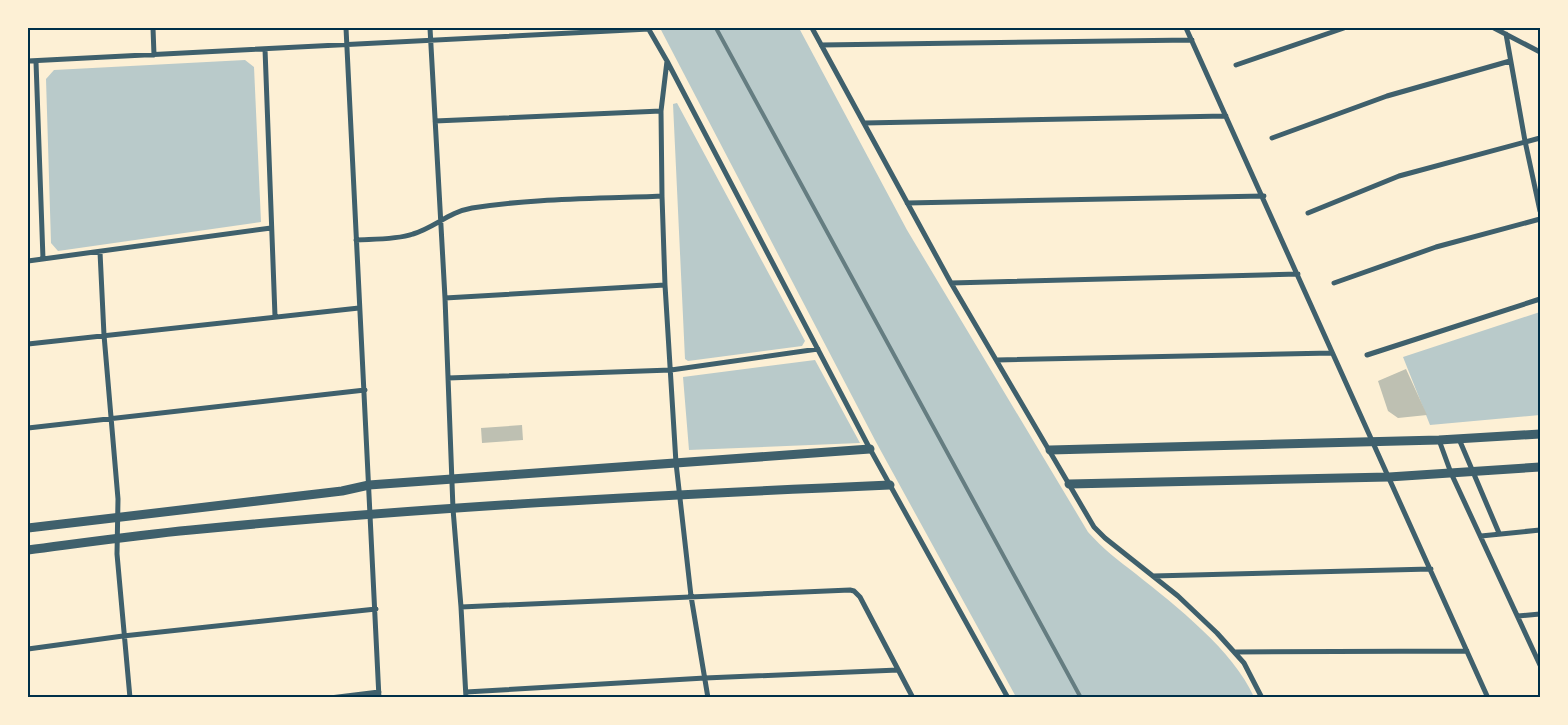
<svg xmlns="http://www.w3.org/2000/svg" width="1568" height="725" viewBox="0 0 1568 725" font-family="'Crimson Pro',serif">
<rect width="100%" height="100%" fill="#fdf0d5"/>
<!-- green -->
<path fill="#b9caca" d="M 660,28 L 799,28 L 907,230 L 1088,532 C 1102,548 1119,561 1136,574 C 1176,606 1233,650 1254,697 L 1016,697 L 876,442 Z
M 245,60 L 254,67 L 261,222 L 58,251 L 51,243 L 46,79 L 54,70 Z
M 677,103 L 805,341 L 802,346 L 688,361 L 685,359 L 673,104 Z
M 1540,312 L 1540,415 L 1430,425 L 1403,357 Z
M 815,360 L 860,443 L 689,450 L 683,377 Z"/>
<!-- building -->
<path fill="#bec0b2" d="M 1406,369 L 1427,415 L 1398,418 L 1388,411 L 1378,381 Z
M 522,425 L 523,440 L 482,443 L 481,428 Z"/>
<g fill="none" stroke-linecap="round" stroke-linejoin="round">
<!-- minor -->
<path stroke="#3f606c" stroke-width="5" d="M 153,28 L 154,55
M 346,28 L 379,698
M 430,28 L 445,298 L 453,509 L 461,607 L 466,698
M 648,28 L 667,61 L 870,449 L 1008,698
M 812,28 L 951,283 L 1094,527 L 1105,538 L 1178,596 L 1217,633 L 1244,663 L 1262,698
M 1186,28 L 1488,698
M 1494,28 L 1540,52
M 1506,34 L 1525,141 L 1540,211
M 821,45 L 1192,40
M 265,49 L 275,316
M 28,61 L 649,29
M 667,61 L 661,111 L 662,196 L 665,285 L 676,463 L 691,596 L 708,698
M 36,62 L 43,259
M 1236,65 L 1344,28
M 435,121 L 661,111
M 864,123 L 1226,116
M 1272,138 L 1387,96 L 1510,61
M 907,203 L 1264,196
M 1308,213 L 1399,176 L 1540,138
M 356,240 C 374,239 395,240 413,234 C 434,228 449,212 472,208 C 534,198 599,199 662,196
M 100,252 L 104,335 L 118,499 L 117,554 L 130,698
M 28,261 L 271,228
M 951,283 L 1298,274
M 1334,283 L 1436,247 L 1540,219
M 445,298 L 665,285
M 28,344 L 359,308
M 1367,355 L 1540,299
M 997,360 L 1332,353
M 448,378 L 671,370 L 818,349
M 28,428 L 365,390
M 1459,439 L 1499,533
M 1439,440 L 1451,473 L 1540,665
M 1481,536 L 1540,530
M 1153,576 L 1431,569
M 461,607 L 850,590 L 854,591 L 860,597 L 913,698
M 1518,616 L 1540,614
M 28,649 L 123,636 L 376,609
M 1235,652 L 1467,651
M 466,692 L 705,678 L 898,670
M 330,698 L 379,692"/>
<!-- tertiary -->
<path stroke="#3f606c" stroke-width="9" d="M 1050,450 L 1439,440 L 1540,434
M 1069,484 L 1389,477 L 1540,467
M 28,528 L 342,491 L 369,485 L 870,449
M 28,550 C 82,543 137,535 191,530 C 424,507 657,495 890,485"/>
<!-- rail -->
<path stroke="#657d81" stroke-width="4" d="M 716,28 L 1081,698"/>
</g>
<!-- border -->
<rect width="1568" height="725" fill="none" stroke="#fdf0d5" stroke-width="58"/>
<rect x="29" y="29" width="1510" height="667" fill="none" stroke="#003049" stroke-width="2"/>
</svg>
